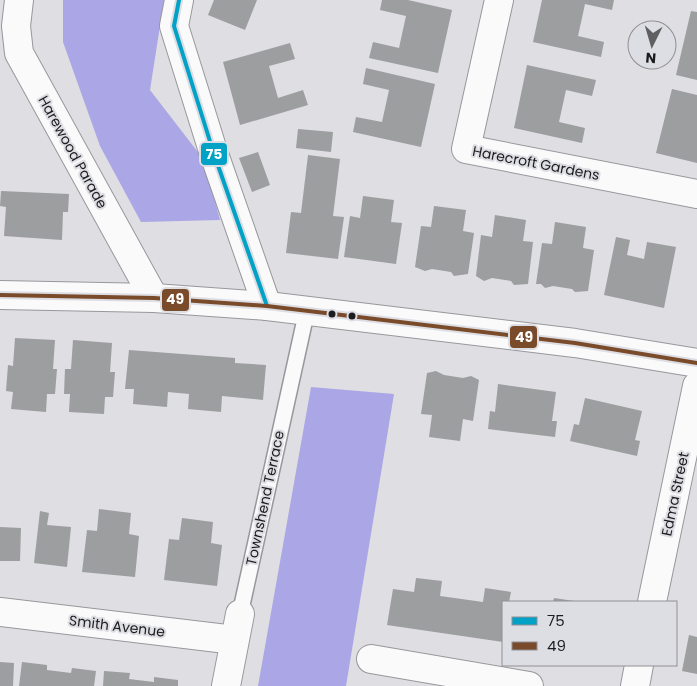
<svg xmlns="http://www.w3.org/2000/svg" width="697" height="686" viewBox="0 0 697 686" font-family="Poppins,sans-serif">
<rect width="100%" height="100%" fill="#dedee3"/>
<!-- water -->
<path fill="#aba6e6" d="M 63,0 L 164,0 L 150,90 L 204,160 L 220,220 L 141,222 L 100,146 L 63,42 Z
M 311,387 L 394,394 L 346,686 L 258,686 Z"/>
<!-- building -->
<path fill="#9d9e9f" d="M 214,0 L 257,0 L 245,30 L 208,15 Z
M 382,0 L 408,0 L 452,10 L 438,73 L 369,58 L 373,42 L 399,48 L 406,16 L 380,10 Z
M 542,0 L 614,0 L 612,10 L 585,4 L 578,36 L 604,42 L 601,57 L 533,42 Z
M 691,11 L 697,12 L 697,80 L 676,75 Z
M 290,43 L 295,59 L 269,66 L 278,98 L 303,90 L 308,105 L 240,125 L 223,62 Z
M 527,65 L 596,80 L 592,96 L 566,90 L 559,122 L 585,128 L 582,143 L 514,128 Z
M 366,68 L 435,84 L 421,147 L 353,132 L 356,117 L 382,122 L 389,90 L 363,84 Z
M 672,89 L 697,95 L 697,163 L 656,153 Z
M 298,129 L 333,132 L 331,152 L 296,148 Z
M 258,152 L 270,185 L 252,192 L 239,158 Z
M 308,155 L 340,159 L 333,216 L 344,217 L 338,259 L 286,253 L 291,212 L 301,213 Z
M 1,191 L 69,194 L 68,212 L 63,212 L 62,240 L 4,236 L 6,207 L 0,206 Z
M 363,196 L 394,200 L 391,222 L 402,223 L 396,264 L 344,257 L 350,216 L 360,218 Z
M 434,206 L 466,210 L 463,231 L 474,233 L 468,274 L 454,276 L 451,272 L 432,269 L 425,271 L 415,267 L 421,226 L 431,227 Z
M 495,215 L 526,220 L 523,241 L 533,242 L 528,284 L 514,285 L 511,281 L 492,278 L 484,281 L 476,276 L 481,235 L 492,237 Z
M 555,222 L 586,227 L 583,248 L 594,250 L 588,291 L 575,292 L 572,289 L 553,286 L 545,288 L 541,284 L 536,284 L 542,243 L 552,244 Z
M 616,237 L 630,240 L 627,255 L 644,259 L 647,242 L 676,247 L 664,308 L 604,295 Z
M 15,338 L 55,340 L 53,369 L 57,369 L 55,394 L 47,394 L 46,412 L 11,409 L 13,392 L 6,391 L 8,365 L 13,366 Z
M 73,340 L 112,343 L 110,372 L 115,372 L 113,397 L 105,397 L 104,414 L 69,412 L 70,394 L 64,394 L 65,369 L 71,369 Z
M 129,350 L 235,358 L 235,363 L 266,365 L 263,400 L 222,396 L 221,412 L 188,409 L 189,394 L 168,392 L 167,407 L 133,404 L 134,389 L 125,389 Z
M 436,371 L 444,375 L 463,378 L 471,376 L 479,380 L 473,421 L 463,419 L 460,441 L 429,437 L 432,415 L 421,414 L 427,373 Z
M 498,384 L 556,392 L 552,421 L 557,421 L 555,437 L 488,429 L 490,411 L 495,412 Z
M 585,398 L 642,411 L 635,440 L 640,441 L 637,456 L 570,441 L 574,424 L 579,425 Z
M 99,509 L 131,513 L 129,534 L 139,536 L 135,577 L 82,572 L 87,530 L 97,531 Z
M 40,511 L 49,513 L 47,525 L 71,527 L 67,567 L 34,563 Z
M 182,518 L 213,522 L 211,543 L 222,545 L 217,586 L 164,580 L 169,539 L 179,540 Z
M 0,527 L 21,528 L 20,561 L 0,561 Z
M 416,578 L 442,581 L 440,596 L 483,602 L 485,588 L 511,592 L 509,602 L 503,602 L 503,642 L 387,625 L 393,589 L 414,592 Z
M 554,598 L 574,601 L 574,602 L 553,602 Z
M 689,635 L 697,637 L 697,674 L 682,671 Z
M 0,662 L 14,663 L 13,686 L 0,686 Z
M 22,662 L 47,665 L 47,670 L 71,673 L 72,668 L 96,671 L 94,686 L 19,686 Z
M 104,671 L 130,673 L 129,679 L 154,682 L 154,677 L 178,680 L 178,686 L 103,686 Z"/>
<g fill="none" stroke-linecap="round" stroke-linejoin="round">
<!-- service casing -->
<g stroke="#98989c" stroke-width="18">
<path id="service" d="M 240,614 L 307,310"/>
</g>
<!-- minor casing -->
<g stroke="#98989c" stroke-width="30">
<path id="minor" d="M 19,0 L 16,26 L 19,53 L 154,298
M 179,0 L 174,26 L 213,151 L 267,306
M 499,0 L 466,149 L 697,194
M 652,602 L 697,386
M 0,612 L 235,640
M 371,659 L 529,686
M 226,686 L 240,614
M 635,686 L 639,665"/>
</g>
<!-- tertiary casing -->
<g stroke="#98989c" stroke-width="30">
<path id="tertiary" d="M 0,295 L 154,298 L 267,306 L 575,343 L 697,363"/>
</g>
<!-- service -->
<use href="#service" stroke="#fafafb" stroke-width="15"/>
<!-- minor -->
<use href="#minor" stroke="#fafafb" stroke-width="28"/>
<!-- tertiary -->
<use href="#tertiary" stroke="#fafafb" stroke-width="28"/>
<!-- bus-1 casing -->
<g stroke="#dddde4" stroke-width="8">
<path id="bus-1" d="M 179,0 L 174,26 L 213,151 L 267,306"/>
</g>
<!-- bus-2 casing -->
<g stroke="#dddde4" stroke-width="8">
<path id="bus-2" d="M 0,295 L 154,298 L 267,306 L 575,343 L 697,363"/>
</g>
<!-- bus-1 -->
<use href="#bus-1" stroke="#01a2c5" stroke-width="4"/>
<!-- bus-2 -->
<use href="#bus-2" stroke="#7a4b2a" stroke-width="4"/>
</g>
<!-- markers -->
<g fill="#1c1c1e" stroke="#dddde4" stroke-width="2">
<circle cx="332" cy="314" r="4.5"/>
<circle cx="352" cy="316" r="4.5"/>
</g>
<g text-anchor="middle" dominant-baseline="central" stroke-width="4" stroke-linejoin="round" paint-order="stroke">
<!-- street labels -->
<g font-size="14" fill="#1c1c1e" stroke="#dddde4">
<text transform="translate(73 152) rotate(61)">Harewood Parade</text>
<text transform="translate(536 163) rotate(11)">Harecroft Gardens</text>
<text transform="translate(675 494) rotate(-78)">Edma Street</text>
<text transform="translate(265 498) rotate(-78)">Townshend Terrace</text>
<text transform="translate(117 626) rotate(7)">Smith Avenue</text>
</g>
</g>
<g stroke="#dddde4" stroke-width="2">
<rect x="200" y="142" width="28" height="24" rx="5" fill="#01a2c5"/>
<rect x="161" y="288" width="29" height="24" rx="5" fill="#7a4b2a"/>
<rect x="509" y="325" width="29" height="24" rx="5" fill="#7a4b2a"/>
</g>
<g font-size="14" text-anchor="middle" font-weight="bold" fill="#fff">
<text x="214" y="159">75</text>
<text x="175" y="304">49</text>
<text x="524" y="342">49</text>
</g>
<!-- legend -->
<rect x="502" y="601" width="175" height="65" fill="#dddde4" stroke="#909095"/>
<rect x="512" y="617" width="25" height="8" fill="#01a2c5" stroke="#909095"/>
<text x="547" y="626" font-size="15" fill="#1c1c1e">75</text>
<rect x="512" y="642" width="25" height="8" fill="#7a4b2a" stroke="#909095"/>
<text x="547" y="651" font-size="15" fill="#1c1c1e">49</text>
<!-- north arrow -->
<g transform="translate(652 45) rotate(185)"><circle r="24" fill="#dddde4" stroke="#909095"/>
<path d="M0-4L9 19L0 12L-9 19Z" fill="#606063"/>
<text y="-8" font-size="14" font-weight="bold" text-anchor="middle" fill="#1c1c1e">N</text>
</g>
</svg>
